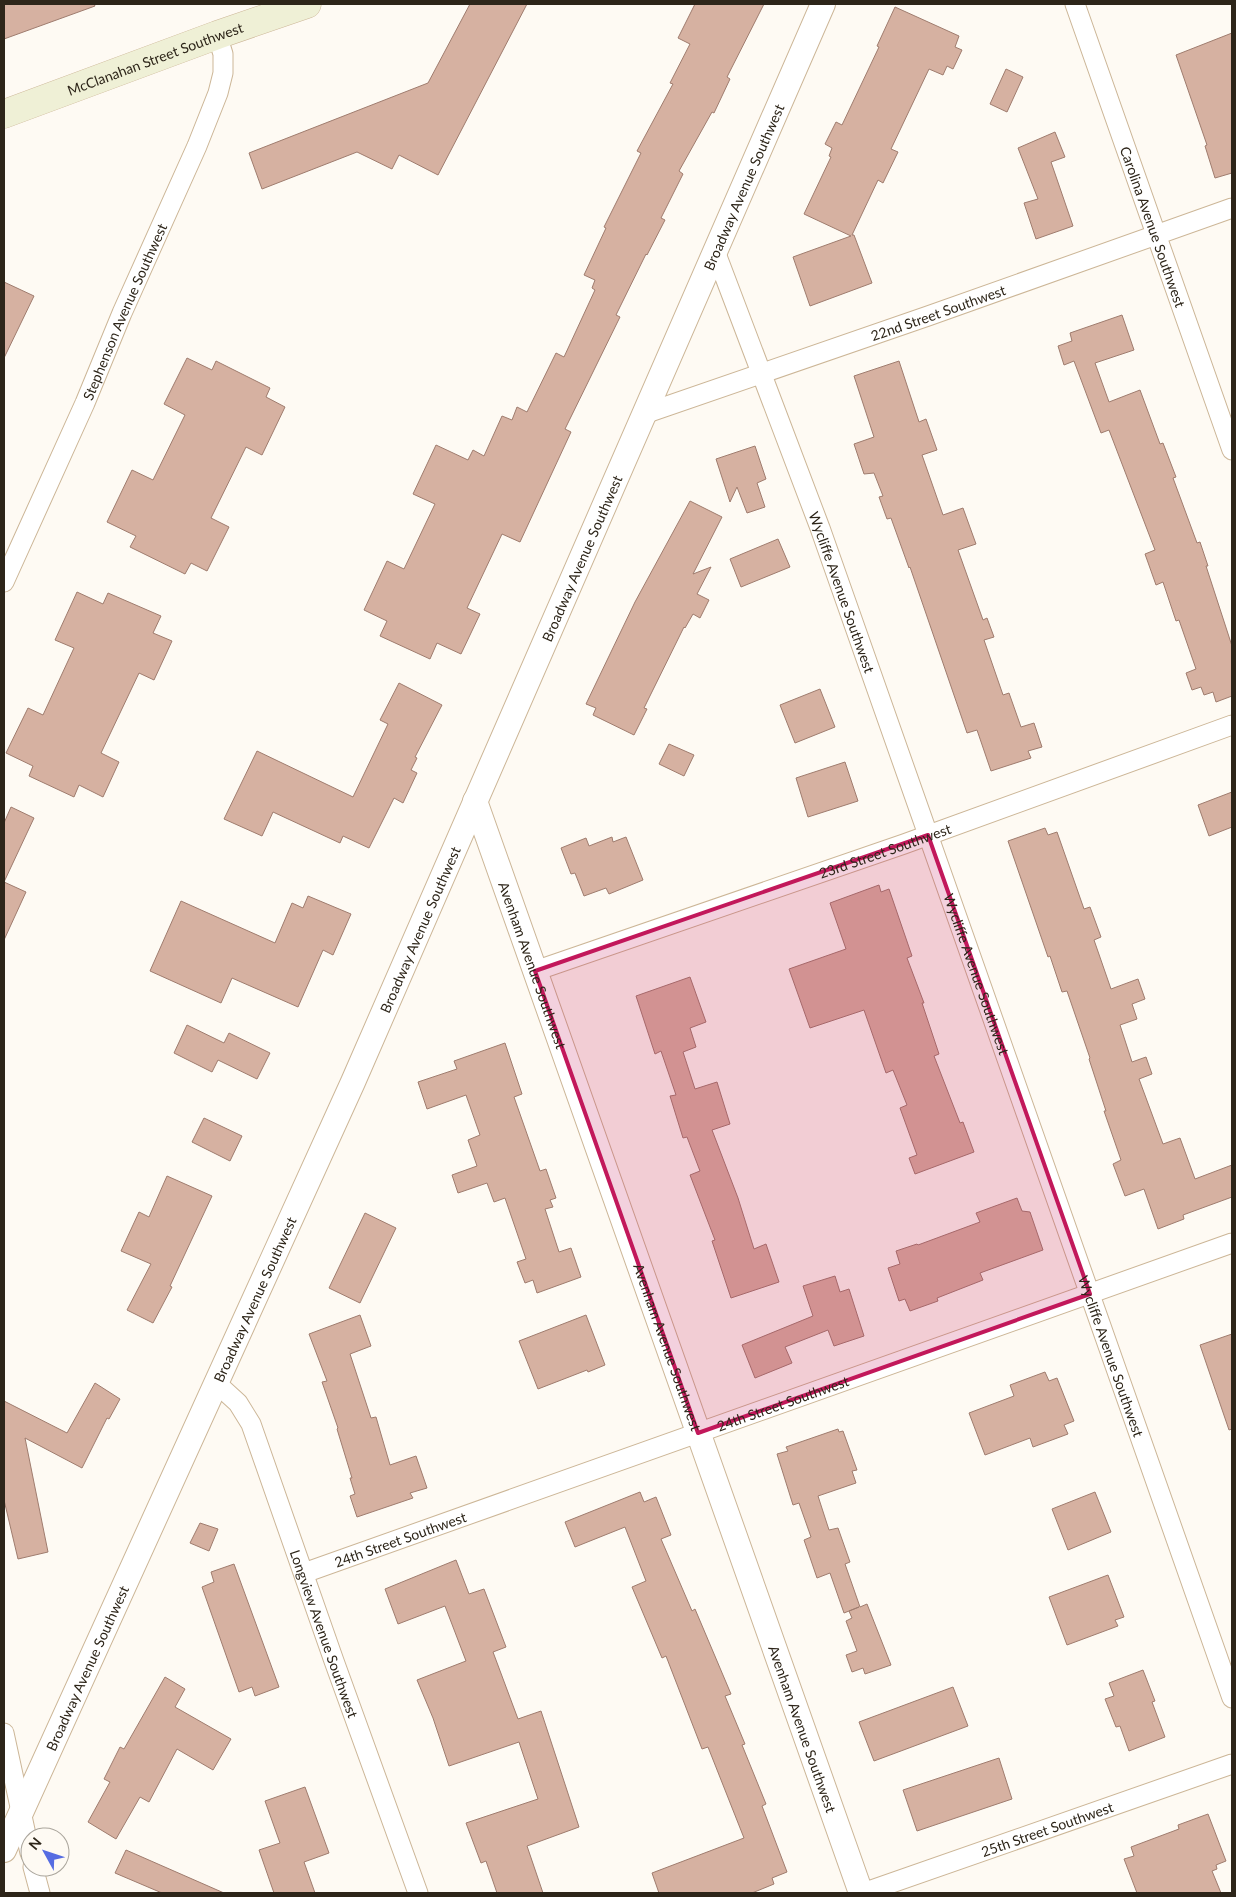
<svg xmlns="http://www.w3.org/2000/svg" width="1236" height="1897" viewBox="0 0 1236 1897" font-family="Lato,sans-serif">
<rect width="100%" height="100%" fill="#fefaf3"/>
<!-- building -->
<path fill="#d6b1a1" stroke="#9f7c6e" d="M 4,4 L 94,4 L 95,6 L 4,39 Z
M 470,4 L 527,4 L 438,175 L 399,155 L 392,169 L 357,152 L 262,189 L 249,153 L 428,83 Z
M 695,4 L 764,4 L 727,77 L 730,79 L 714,113 L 712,112 L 679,171 L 683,174 L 661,218 L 665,220 L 647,255 L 646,254 L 616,315 L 620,317 L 565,429 L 571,432 L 520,542 L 502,534 L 467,608 L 480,614 L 461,654 L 437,643 L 430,659 L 380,636 L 387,621 L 364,610 L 387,561 L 404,569 L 435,504 L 413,494 L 436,445 L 468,460 L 473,450 L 484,456 L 502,416 L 512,420 L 517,407 L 527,412 L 556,353 L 564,357 L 595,290 L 592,288 L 595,280 L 584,275 L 606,228 L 604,227 L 641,153 L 637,151 L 673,84 L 670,83 L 690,44 L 678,38 Z
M 895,7 L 959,36 L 955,47 L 962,50 L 953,69 L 947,66 L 943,75 L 929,69 L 891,149 L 898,152 L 883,183 L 878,180 L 852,235 L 854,235 L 872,283 L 810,306 L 793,257 L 851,236 L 804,214 L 831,157 L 829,156 L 832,148 L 825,144 L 836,122 L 842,125 L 879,47 L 877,46 Z
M 1232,33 L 1232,173 L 1215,178 L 1205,146 L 1207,145 L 1176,55 Z
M 1006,69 L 1023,77 L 1007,112 L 990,104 Z
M 1055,132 L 1065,157 L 1051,162 L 1073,226 L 1036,239 L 1024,203 L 1038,199 L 1018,148 Z
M 4,282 L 34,296 L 4,358 Z
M 1122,315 L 1134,350 L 1095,363 L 1109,402 L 1140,390 L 1160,444 L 1163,443 L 1176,477 L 1173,478 L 1197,543 L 1200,542 L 1208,566 L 1206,566 L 1232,646 L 1232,696 L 1216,702 L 1213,692 L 1204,695 L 1201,687 L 1192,690 L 1186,673 L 1196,669 L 1179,620 L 1176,621 L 1163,582 L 1156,585 L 1145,554 L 1155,550 L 1109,430 L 1101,433 L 1074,361 L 1064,365 L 1058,346 L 1072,341 L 1070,333 Z
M 187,358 L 212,370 L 216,361 L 270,388 L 266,397 L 285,407 L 262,455 L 246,447 L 211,518 L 229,527 L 207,571 L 191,563 L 185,574 L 130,547 L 136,536 L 107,522 L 132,470 L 153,480 L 185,415 L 164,404 Z
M 899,361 L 919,422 L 926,419 L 937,450 L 922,455 L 943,515 L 963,508 L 976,544 L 958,550 L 983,620 L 987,618 L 994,637 L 984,640 L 1003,695 L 1009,693 L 1021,727 L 1034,723 L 1042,747 L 1028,751 L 1031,758 L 991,771 L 977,730 L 967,733 L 910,567 L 909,568 L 891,518 L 887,519 L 879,497 L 883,496 L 874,473 L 864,474 L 854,444 L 874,437 L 854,376 Z
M 755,446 L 766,479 L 757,483 L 765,507 L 747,513 L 737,487 L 730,502 L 716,459 Z
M 690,501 L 722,517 L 693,574 L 711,567 L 697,594 L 709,600 L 700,618 L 693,614 L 685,628 L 684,627 L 644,708 L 647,709 L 634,735 L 593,715 L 596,708 L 586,704 L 635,602 Z
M 778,539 L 790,567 L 741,587 L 730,559 Z
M 77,592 L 103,604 L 108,593 L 161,616 L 153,633 L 172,641 L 154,680 L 139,673 L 101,753 L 119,762 L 103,797 L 79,785 L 74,797 L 29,776 L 33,766 L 6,753 L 28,708 L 43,715 L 74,648 L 55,640 Z
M 399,683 L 442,705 L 415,757 L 417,758 L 411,770 L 417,773 L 403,803 L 394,798 L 369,848 L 343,836 L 340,843 L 273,812 L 262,836 L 224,819 L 257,751 L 353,797 L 388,724 L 380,720 Z
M 820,689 L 835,727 L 795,743 L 780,705 Z
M 669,744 L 694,755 L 684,776 L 659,764 Z
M 845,762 L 858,801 L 808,817 L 796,778 Z
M 1232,792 L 1232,827 L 1209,836 L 1198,805 Z
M 11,807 L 34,818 L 4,882 L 26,892 L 4,940 L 4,823 Z
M 1045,828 L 1048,835 L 1057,832 L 1084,909 L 1090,907 L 1101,937 L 1094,940 L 1111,989 L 1138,979 L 1145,999 L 1132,1004 L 1137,1019 L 1120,1025 L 1132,1062 L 1146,1057 L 1152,1074 L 1139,1079 L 1163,1144 L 1180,1138 L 1195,1179 L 1232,1165 L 1232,1197 L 1183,1215 L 1184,1219 L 1158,1229 L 1144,1189 L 1125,1196 L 1113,1164 L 1121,1160 L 1104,1111 L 1106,1111 L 1089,1059 L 1090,1058 L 1067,991 L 1062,992 L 1050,956 L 1048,957 L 1008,841 Z
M 612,837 L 613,842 L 626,837 L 643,880 L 609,894 L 606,888 L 584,896 L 575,873 L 571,874 L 561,848 L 586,838 L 589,846 Z
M 879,885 L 881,892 L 889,889 L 912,956 L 907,958 L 924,1003 L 922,1003 L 939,1054 L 934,1056 L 960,1123 L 963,1122 L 974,1152 L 915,1174 L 909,1158 L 917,1155 L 900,1108 L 907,1105 L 893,1070 L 886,1073 L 864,1010 L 810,1028 L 789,969 L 846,949 L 830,903 Z
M 308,896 L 351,914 L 333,955 L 323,950 L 298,1007 L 232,978 L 221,1003 L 150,971 L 181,901 L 275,943 L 292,903 L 303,908 Z
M 690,977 L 706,1022 L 690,1028 L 696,1047 L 683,1052 L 695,1089 L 717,1082 L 730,1124 L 712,1130 L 738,1198 L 754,1249 L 766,1244 L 779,1282 L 731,1298 L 712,1241 L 715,1240 L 690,1175 L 700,1171 L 687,1137 L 683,1138 L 670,1096 L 676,1095 L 661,1051 L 655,1054 L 636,996 Z
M 187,1025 L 224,1043 L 229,1033 L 270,1053 L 257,1079 L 218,1060 L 212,1072 L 174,1053 Z
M 505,1043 L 522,1094 L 514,1097 L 540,1171 L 546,1169 L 556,1198 L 550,1200 L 553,1207 L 545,1209 L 559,1252 L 571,1248 L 581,1277 L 537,1293 L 533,1280 L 525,1283 L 517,1262 L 526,1259 L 505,1198 L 494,1202 L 487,1183 L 458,1193 L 452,1175 L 477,1166 L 468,1140 L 480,1135 L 466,1095 L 427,1109 L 418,1082 L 457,1069 L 454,1061 Z
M 204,1118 L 242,1136 L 230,1161 L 192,1142 Z
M 167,1176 L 212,1196 L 170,1286 L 172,1287 L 153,1323 L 127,1310 L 151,1264 L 121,1251 L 139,1212 L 149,1217 Z
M 1017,1198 L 1022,1211 L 1030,1212 L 1043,1250 L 980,1273 L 983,1280 L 937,1298 L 938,1301 L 910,1311 L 905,1299 L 899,1301 L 888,1268 L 900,1264 L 896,1251 L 917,1244 L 918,1245 L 980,1222 L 976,1213 Z
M 365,1213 L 396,1228 L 360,1303 L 329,1288 Z
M 835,1276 L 840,1292 L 849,1289 L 864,1336 L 834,1346 L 828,1330 L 785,1347 L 792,1363 L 755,1378 L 742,1345 L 813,1316 L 803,1286 Z
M 360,1315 L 371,1346 L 350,1354 L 371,1418 L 376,1417 L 390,1465 L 416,1456 L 427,1488 L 410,1493 L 413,1498 L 357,1517 L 350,1496 L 355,1494 L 350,1478 L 352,1478 L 337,1429 L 338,1428 L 322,1382 L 327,1381 L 309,1334 Z
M 586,1315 L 605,1365 L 588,1372 L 587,1370 L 538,1389 L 519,1341 Z
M 1232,1334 L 1232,1429 L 1229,1430 L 1200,1345 Z
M 1045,1372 L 1049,1381 L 1057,1378 L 1074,1421 L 1064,1425 L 1068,1434 L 1033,1447 L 1030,1438 L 985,1455 L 969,1413 L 1014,1396 L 1010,1385 Z
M 95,1383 L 120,1399 L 109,1419 L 107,1418 L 82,1468 L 25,1438 L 48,1552 L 18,1559 L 4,1500 L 4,1401 L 67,1433 Z
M 838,1429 L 839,1432 L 843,1431 L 857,1470 L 852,1471 L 856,1483 L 818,1496 L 829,1530 L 838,1528 L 850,1562 L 845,1564 L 860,1607 L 867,1604 L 891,1665 L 865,1674 L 863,1668 L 852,1672 L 846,1655 L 857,1651 L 846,1621 L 852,1618 L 849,1611 L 859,1607 L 844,1613 L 830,1573 L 817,1578 L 804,1540 L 811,1537 L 799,1503 L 793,1505 L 777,1454 L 788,1451 L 786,1447 Z
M 640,1492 L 644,1502 L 656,1497 L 671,1535 L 661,1539 L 692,1611 L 695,1609 L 731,1694 L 725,1696 L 745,1744 L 742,1745 L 766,1804 L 762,1806 L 787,1872 L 772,1878 L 774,1884 L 752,1893 L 659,1893 L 652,1873 L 744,1838 L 708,1747 L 702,1749 L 666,1656 L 662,1658 L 632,1587 L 646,1581 L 625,1527 L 575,1547 L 565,1522 Z
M 1095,1492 L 1111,1532 L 1068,1550 L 1052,1509 Z
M 200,1523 L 218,1529 L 209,1551 L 190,1543 Z
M 456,1560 L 469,1594 L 484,1589 L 506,1647 L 493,1652 L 518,1719 L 541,1711 L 579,1827 L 527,1846 L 543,1893 L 497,1893 L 486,1861 L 481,1863 L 466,1823 L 538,1799 L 519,1742 L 449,1766 L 433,1718 L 417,1680 L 466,1661 L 445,1606 L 398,1624 L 385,1589 Z
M 234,1564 L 279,1687 L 255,1696 L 252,1687 L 239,1692 L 202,1587 L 214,1582 L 211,1572 Z
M 1108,1575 L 1124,1617 L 1115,1620 L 1118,1626 L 1067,1645 L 1049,1597 Z
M 1143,1670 L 1155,1701 L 1152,1702 L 1165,1737 L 1129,1751 L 1120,1726 L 1116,1727 L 1105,1699 L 1114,1696 L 1109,1683 Z
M 165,1677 L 185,1689 L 175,1707 L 231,1739 L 213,1770 L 177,1749 L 149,1802 L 140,1797 L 116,1839 L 88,1822 L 110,1782 L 104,1779 L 120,1747 L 124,1749 Z
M 953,1687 L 968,1726 L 874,1761 L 859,1722 Z
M 999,1758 L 1012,1799 L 917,1831 L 903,1790 Z
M 305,1787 L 329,1853 L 304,1862 L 315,1893 L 274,1893 L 259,1850 L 280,1843 L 265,1801 Z
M 1208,1814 L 1226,1861 L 1216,1865 L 1217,1869 L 1212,1871 L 1221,1893 L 1137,1893 L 1124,1859 L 1134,1856 L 1131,1847 L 1179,1829 L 1178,1825 Z
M 126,1850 L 224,1893 L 162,1893 L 115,1873 Z"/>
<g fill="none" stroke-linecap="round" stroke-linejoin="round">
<!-- minor casing -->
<g stroke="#ccb697" stroke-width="21">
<g id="minor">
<path id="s1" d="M 1075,4 L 1232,450"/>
<path id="s2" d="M 715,251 L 820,528 L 1232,1698"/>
<path id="s3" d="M 644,414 L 928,316 L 1232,208"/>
<path id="s4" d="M 4,582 L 85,403 L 122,313 L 197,146 L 218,93 L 223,73 L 223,54 L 217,35"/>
<path id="s5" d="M 535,971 L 904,844 L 1232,725"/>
<path id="s6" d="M 215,1382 L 238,1403 L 251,1424 L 334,1661 L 418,1893"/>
<path id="s7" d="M 304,1573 L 1232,1243"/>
<path d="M 4,1733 L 30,1853"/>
<path d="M 33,1867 L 40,1893"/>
<path id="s8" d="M 863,1893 L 1232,1764"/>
</g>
</g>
<!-- tertiary casing -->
<g stroke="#ccb697" stroke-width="26">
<g id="tertiary">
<path id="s9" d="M 475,801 L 861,1893"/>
<path id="s10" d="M 4,1850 L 353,1082 L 823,4"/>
</g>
</g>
<!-- secondary casing -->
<g stroke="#ccb697" stroke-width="29">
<g id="secondary">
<path id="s11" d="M 4,114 L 217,35 L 307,4"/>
</g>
</g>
<!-- minor -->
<use href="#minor" stroke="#fff" stroke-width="19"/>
<!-- tertiary -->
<use href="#tertiary" stroke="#fff" stroke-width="24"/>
<!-- secondary -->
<use href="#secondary" stroke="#eff0d6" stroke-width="28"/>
</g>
<!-- marked area -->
<path fill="#c2185b" fill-opacity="0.2" stroke="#c2185b" stroke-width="4" stroke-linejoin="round" d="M 928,835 L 1090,1294 L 698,1433 L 535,971 Z"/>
<g text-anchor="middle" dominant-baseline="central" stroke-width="4.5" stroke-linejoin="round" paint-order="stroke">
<!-- street labels -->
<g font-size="14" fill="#2d2519" stroke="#fefaf3">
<text stroke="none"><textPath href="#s11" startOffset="161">McClanahan Street Southwest</textPath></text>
<text stroke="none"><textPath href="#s10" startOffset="1820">Broadway Avenue Southwest</textPath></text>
<text stroke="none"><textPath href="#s1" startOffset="236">Carolina Avenue Southwest</textPath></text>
<text stroke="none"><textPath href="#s4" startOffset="296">Stephenson Avenue Southwest</textPath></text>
<text stroke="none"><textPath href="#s3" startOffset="311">22nd Street Southwest</textPath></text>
<text stroke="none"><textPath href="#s10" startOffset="1415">Broadway Avenue Southwest</textPath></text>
<text stroke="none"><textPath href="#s2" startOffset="364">Wycliffe Avenue Southwest</textPath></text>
<text stroke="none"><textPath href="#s5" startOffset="370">23rd Street Southwest</textPath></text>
<text stroke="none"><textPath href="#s10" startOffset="1010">Broadway Avenue Southwest</textPath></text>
<text stroke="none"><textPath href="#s9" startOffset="174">Avenham Avenue Southwest</textPath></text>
<text stroke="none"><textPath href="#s2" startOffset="769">Wycliffe Avenue Southwest</textPath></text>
<text stroke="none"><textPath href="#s10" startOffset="605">Broadway Avenue Southwest</textPath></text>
<text stroke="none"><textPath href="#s9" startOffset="579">Avenham Avenue Southwest</textPath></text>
<text stroke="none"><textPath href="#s2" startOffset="1174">Wycliffe Avenue Southwest</textPath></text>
<text stroke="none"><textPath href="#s7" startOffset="508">24th Street Southwest</textPath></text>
<text stroke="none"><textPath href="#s7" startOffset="102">24th Street Southwest</textPath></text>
<text stroke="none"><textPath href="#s6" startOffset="278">Longview Avenue Southwest</textPath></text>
<text stroke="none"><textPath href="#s10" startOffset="200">Broadway Avenue Southwest</textPath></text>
<text stroke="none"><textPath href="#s9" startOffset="984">Avenham Avenue Southwest</textPath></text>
<text stroke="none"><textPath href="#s8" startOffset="195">25th Street Southwest</textPath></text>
</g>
</g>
<!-- border -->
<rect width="1236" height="1897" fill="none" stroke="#2d2519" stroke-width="10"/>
<!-- north arrow -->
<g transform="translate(45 1852) rotate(310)"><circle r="24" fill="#fefaf3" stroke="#aaa59c"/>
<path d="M0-4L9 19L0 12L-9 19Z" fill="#566ce2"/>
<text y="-8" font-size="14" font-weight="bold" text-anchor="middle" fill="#2d2519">N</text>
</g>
</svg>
